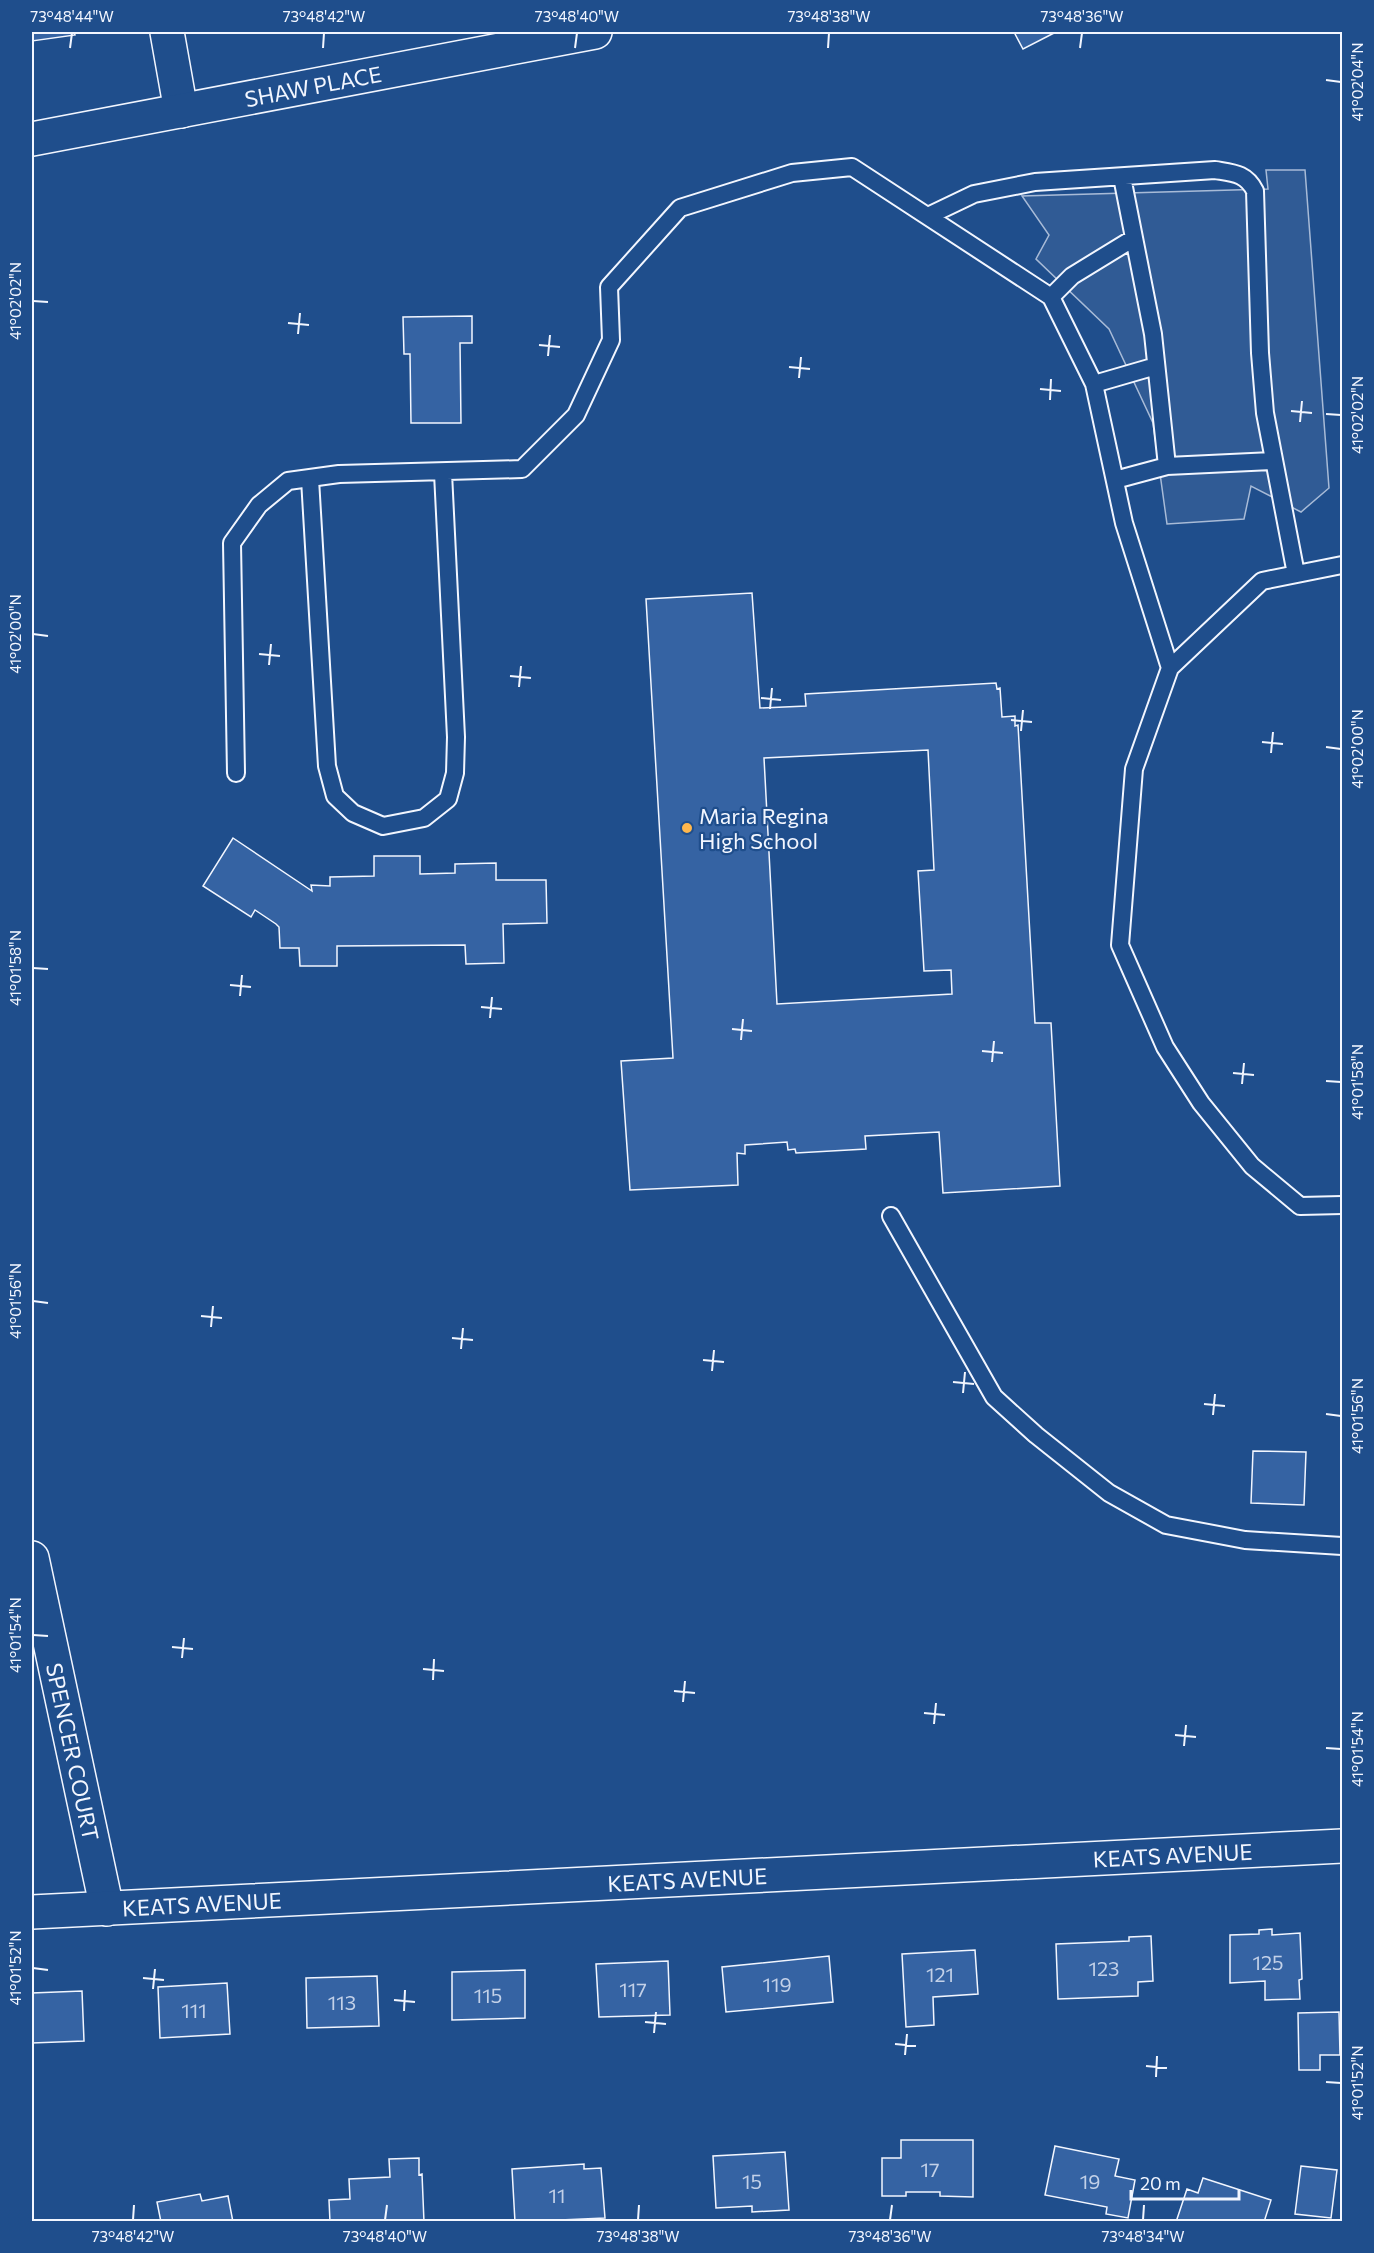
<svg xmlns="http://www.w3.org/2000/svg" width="1374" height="2253" viewBox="0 0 1374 2253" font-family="Commissioner,sans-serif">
<rect width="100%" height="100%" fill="#1f4e8c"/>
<!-- built -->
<path fill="#305b95" stroke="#a8bbd7" stroke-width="1.5" d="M 1266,170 L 1305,170 L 1329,488 L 1301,512 L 1251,486 L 1244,519 L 1167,524 L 1153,423 L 1109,329 L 1036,259 L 1049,235 L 1022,196 L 1268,189 Z"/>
<!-- building -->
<path fill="#3563a3" stroke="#f2f6ff" stroke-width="1.5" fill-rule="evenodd" d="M 32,32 L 74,32 L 75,35 L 32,41 Z
M 1014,32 L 1056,32 L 1023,49 Z
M 472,316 L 472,343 L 460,343 L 461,423 L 411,423 L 410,354 L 404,354 L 403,317 Z
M 752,593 L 760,708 L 806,706 L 805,694 L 996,683 L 997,689 L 1000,688 L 1002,717 L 1015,716 L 1015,726 L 1018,725 L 1035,1023 L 1051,1023 L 1060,1186 L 943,1193 L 939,1132 L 865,1136 L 866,1149 L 796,1153 L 795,1149 L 788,1150 L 787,1142 L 745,1145 L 745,1154 L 737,1153 L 738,1185 L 630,1190 L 621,1061 L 673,1058 L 646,599 ZM 928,750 L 934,870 L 918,871 L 924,971 L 951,970 L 952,994 L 777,1004 L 764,758 Z
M 233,838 L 312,891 L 311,885 L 330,886 L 330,877 L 374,876 L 374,856 L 420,856 L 420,874 L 455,873 L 455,864 L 496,863 L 496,880 L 546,880 L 547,923 L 503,924 L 504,963 L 466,964 L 465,945 L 337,946 L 337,966 L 300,966 L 299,948 L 280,948 L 279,927 L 276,924 L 255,910 L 251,917 L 203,886 Z
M 1253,1451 L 1306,1452 L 1304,1505 L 1251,1503 Z
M 1272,1929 L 1272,1935 L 1300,1933 L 1302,1979 L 1299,1980 L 1300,1999 L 1265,2000 L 1265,1981 L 1230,1983 L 1230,1935 L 1259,1934 L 1259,1930 Z
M 1151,1936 L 1153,1981 L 1138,1982 L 1138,1996 L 1058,1999 L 1056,1944 L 1129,1941 L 1129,1937 Z
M 975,1950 L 978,1994 L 933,1997 L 934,2025 L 906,2027 L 902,1954 Z
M 829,1956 L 833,2002 L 726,2012 L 722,1967 Z
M 668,1961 L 670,2015 L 599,2017 L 596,1964 Z
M 525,1970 L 525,2018 L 452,2020 L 452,1972 Z
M 377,1976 L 379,2026 L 307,2028 L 306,1978 Z
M 227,1983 L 230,2034 L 160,2038 L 158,1987 Z
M 82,1991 L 84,2041 L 32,2043 L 32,1993 Z
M 1339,2012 L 1340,2055 L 1320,2055 L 1320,2070 L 1299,2070 L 1298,2013 Z
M 901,2140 L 973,2140 L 973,2197 L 940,2196 L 940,2192 L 906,2192 L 906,2196 L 882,2196 L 882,2158 L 901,2158 Z
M 1055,2146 L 1119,2159 L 1115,2176 L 1135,2180 L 1128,2218 L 1106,2214 L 1107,2207 L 1045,2195 Z
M 785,2152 L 789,2210 L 752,2212 L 752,2206 L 716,2208 L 713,2156 Z
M 419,2158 L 419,2175 L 422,2174 L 424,2222 L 330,2222 L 329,2200 L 350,2199 L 349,2179 L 390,2177 L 389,2159 Z
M 584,2164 L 584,2169 L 601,2168 L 605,2218 L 515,2222 L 512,2169 Z
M 1301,2166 L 1337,2170 L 1331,2218 L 1295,2214 Z
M 1203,2178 L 1271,2200 L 1264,2222 L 1176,2222 L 1187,2189 L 1198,2193 Z
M 200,2194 L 202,2201 L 228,2196 L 233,2222 L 161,2222 L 157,2202 Z"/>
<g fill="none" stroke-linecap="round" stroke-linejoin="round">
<!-- lane casing -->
<g stroke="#f2f6ff" stroke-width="20">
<path id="lane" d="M 1122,177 L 1153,334 L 1167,466 L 1274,461
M 928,216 L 974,194 L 1035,182 L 1215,170 C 1233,173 1246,173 1255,191 L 1260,353 L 1265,413 L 1296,574
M 1051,297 L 1072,276 L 1134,238
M 1094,384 L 1156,366
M 310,479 L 327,766 L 335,796 L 353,813 L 383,826 L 424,818 L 448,799 L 455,773 L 456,737 L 443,473
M 1115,480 L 1167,466
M 1342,565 L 1262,581 L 1170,668 L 1134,769 L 1120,945 L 1165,1047 L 1201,1103 L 1252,1166 L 1300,1206 L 1342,1205
M 236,773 L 232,543 L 259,505 L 288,481 L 339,474 L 522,469 L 576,415 L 611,340 L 609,287 L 680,208 L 792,173 L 852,167 L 1051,297 L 1094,384 L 1124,523 L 1170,668
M 891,1216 L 994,1397 L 1036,1435 L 1109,1493 L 1166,1525 L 1245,1540 L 1342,1546"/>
</g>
<!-- street casing -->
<g stroke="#f2f6ff" stroke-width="36">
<g id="street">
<path d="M 167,32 L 181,111"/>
<path id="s1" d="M 32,139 L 595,32"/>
<path id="s2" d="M 32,1558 L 107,1909"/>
<path id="s3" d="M 32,1912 L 1342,1846"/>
</g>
</g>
<!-- lane -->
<use href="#lane" stroke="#1f4e8c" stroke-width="16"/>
<!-- street -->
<use href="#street" stroke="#1f4e8c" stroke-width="33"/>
</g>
<!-- ticks -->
<path fill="none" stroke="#f2f6ff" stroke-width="2" d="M 70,48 L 72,33M 323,48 L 324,33M 575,48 L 577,33M 828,48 L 829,33M 1080,48 L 1082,33M 1326,80 L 1341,82M 33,301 L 48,302M 288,323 L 309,325M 298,334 L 300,313M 539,345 L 560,347M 548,356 L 550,335M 789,367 L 810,369M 799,378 L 801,357M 1040,389 L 1061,391M 1050,400 L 1051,379M 1291,411 L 1312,413M 1326,414 L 1341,415M 1300,422 L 1302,401M 33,634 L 48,636M 259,654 L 280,656M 269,665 L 271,644M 510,676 L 531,678M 519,687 L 521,666M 761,698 L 781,700M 770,709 L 772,688M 1011,720 L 1032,722M 1021,731 L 1023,710M 1262,742 L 1283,744M 1326,747 L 1341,749M 1271,753 L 1273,732M 33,968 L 48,969M 230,985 L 251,987M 240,996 L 242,975M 481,1007 L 502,1009M 490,1018 L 492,997M 732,1029 L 752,1031M 741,1040 L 743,1019M 982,1051 L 1003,1053M 992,1062 L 994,1041M 1233,1073 L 1254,1075M 1326,1081 L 1341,1082M 1242,1084 L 1244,1063M 33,1301 L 48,1303M 201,1316 L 222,1318M 211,1327 L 213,1306M 452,1338 L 473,1340M 461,1349 L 463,1328M 703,1360 L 724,1362M 712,1371 L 714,1350M 953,1382 L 974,1384M 963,1393 L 965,1372M 1204,1404 L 1225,1406M 1326,1414 L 1341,1416M 1213,1415 L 1215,1394M 33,1635 L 48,1636M 172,1647 L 193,1649M 182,1658 L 184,1638M 423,1669 L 444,1671M 433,1680 L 434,1659M 674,1691 L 695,1693M 683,1702 L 685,1681M 924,1713 L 945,1715M 934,1724 L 936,1703M 1175,1735 L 1196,1737M 1184,1746 L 1186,1725M 1326,1748 L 1341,1749M 33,1968 L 48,1970M 143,1978 L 164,1980M 153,1989 L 155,1969M 394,2000 L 415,2002M 404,2011 L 405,1990M 645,2022 L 666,2024M 654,2033 L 656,2012M 895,2044 L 916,2046M 905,2055 L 907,2034M 1146,2066 L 1167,2068M 1156,2077 L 1157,2056M 1326,2082 L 1341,2083M 133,2220 L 134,2205M 385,2220 L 387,2205M 638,2220 L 639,2205M 890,2220 L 892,2205M 1143,2220 L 1144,2205"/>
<!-- markers -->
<circle fill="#ffb74d" stroke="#1f4e8c" stroke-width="2" cx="687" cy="828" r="6"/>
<g text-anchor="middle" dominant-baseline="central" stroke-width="4.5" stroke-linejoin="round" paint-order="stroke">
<!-- number labels -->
<g font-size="20" fill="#c3d1e8">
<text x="1268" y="1962">125</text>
<text x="1104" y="1968">123</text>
<text x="940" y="1974">121</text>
<text x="777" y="1984">119</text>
<text x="633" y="1989">117</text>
<text x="488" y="1995">115</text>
<text x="342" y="2002">113</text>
<text x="194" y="2010">111</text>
<text x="930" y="2169">17</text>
<text x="752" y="2181">15</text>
<text x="1090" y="2181">19</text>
<text x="557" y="2195">11</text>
</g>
<!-- street labels -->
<g font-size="22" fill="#f2f6ff" stroke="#1f4e8c">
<text stroke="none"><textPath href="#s1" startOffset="286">SHAW PLACE</textPath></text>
<text stroke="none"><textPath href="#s2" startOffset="198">SPENCER COURT</textPath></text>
<text stroke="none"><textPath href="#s3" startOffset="1142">KEATS AVENUE</textPath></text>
<text stroke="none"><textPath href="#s3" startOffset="656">KEATS AVENUE</textPath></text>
<text stroke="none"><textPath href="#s3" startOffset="170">KEATS AVENUE</textPath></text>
</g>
<!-- poi labels -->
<g font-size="22" fill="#f2f6ff" stroke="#1f4e8c" text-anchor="start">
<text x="699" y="815">Maria Regina<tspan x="699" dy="25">High School</tspan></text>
</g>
</g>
<!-- border -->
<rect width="1374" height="2253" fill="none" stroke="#1f4e8c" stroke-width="66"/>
<!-- scale -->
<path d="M1131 2190v9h108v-9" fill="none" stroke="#f2f6ff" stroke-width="3"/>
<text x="1140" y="2190" font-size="18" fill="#f2f6ff" stroke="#1f4e8c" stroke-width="4.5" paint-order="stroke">20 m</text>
<rect x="33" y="33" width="1308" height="2187" fill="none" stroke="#f2f6ff" stroke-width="2"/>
<g font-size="15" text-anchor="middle" fill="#f2f6ff">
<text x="72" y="22">73°48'44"W</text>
<text x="324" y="22">73°48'42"W</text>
<text x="577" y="22">73°48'40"W</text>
<text x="829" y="22">73°48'38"W</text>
<text x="1082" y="22">73°48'36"W</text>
<text transform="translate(1358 82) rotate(-90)" y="5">41°02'04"N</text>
<text transform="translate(16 301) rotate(-90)" y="5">41°02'02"N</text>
<text transform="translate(1358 415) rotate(-90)" y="5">41°02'02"N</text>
<text transform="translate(16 634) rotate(-90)" y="5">41°02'00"N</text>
<text transform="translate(1358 749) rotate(-90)" y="5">41°02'00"N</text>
<text transform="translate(16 968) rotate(-90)" y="5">41°01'58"N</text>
<text transform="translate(1358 1082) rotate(-90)" y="5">41°01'58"N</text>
<text transform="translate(16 1301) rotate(-90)" y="5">41°01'56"N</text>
<text transform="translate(1358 1416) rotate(-90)" y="5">41°01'56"N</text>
<text transform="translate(16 1635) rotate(-90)" y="5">41°01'54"N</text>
<text transform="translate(1358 1749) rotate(-90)" y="5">41°01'54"N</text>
<text transform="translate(16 1968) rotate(-90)" y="5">41°01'52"N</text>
<text transform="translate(1358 2083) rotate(-90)" y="5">41°01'52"N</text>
<text x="133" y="2242">73°48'42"W</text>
<text x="385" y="2242">73°48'40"W</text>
<text x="638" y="2242">73°48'38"W</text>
<text x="890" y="2242">73°48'36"W</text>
<text x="1143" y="2242">73°48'34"W</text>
</g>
</svg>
